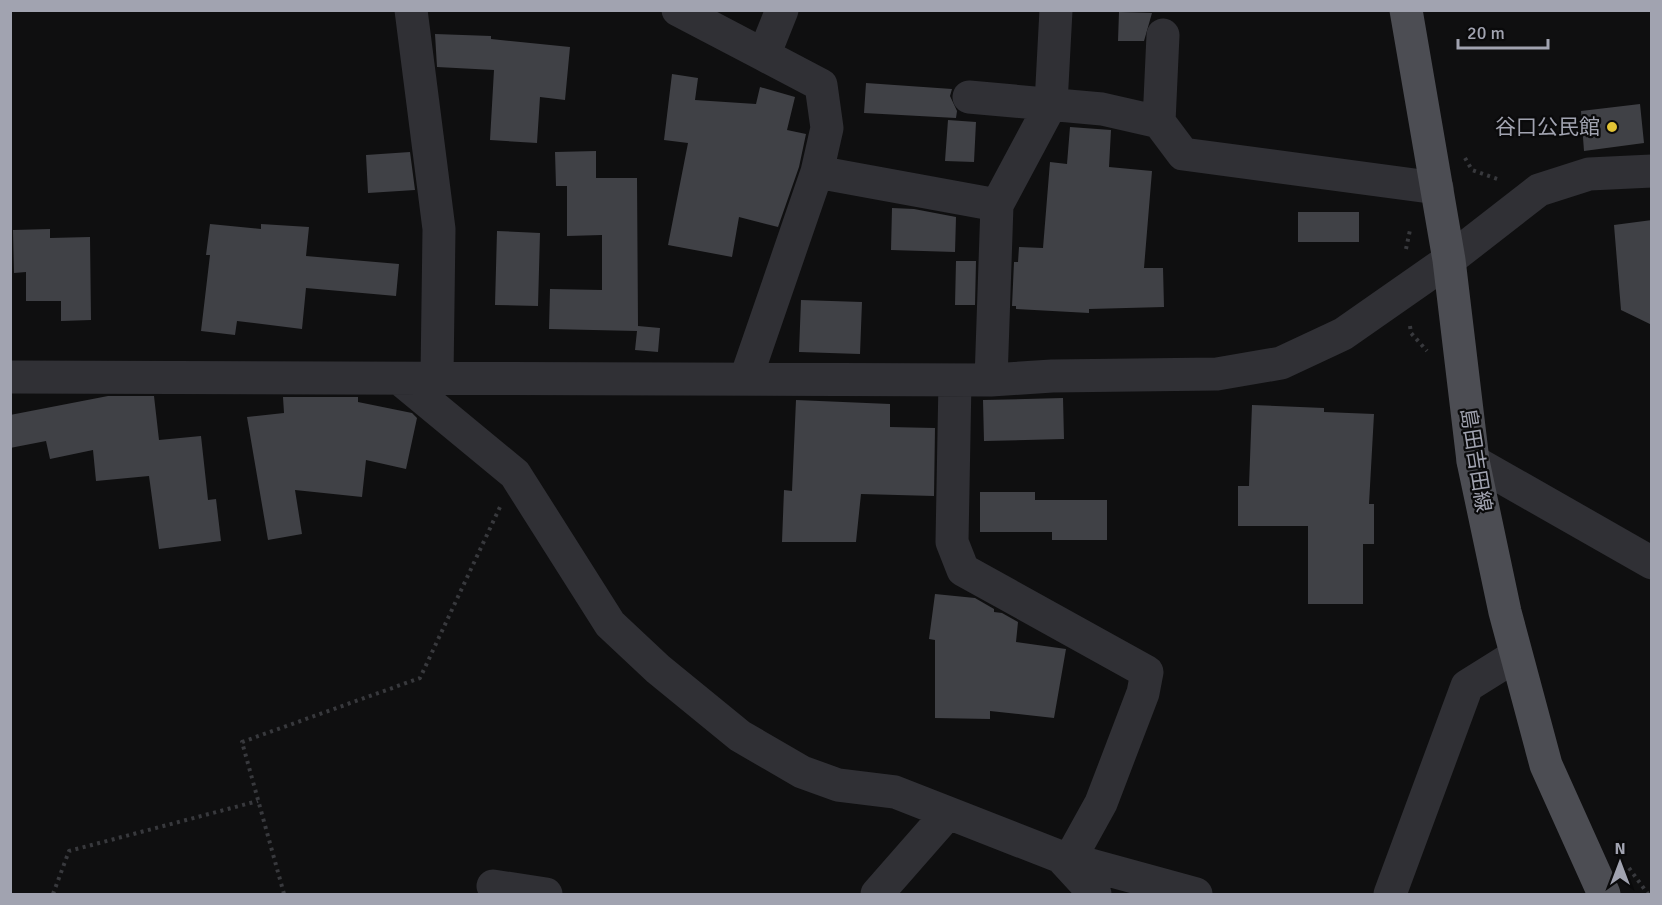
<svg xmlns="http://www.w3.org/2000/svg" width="1662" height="905" viewBox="0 0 1662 905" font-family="Signika,'Noto Sans JP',sans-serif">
<rect width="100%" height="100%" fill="#0f0f10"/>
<!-- building -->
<path fill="#404146" d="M 1119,12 L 1152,13 L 1144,41 L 1118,41 Z
M 435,34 L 491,36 L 491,39 L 570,47 L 565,100 L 540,97 L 537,143 L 490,140 L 494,70 L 437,67 Z
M 672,74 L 698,78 L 695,100 L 756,104 L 760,87 L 795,97 L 787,130 L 806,134 L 799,167 L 778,227 L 739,217 L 732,257 L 668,245 L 688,143 L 664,140 Z
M 866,83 L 952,89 L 950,96 L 957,111 L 956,118 L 864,113 Z
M 1640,104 L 1644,143 L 1584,151 L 1581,111 Z
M 948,120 L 976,122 L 974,162 L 945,161 Z
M 1070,127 L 1111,130 L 1109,167 L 1152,171 L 1144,268 L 1163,268 L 1164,307 L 1089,309 L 1089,313 L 1016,309 L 1016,306 L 1012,306 L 1014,262 L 1018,262 L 1019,247 L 1043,248 L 1050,162 L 1067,164 Z
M 596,151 L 596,178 L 637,178 L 638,326 L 660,328 L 658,352 L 635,350 L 637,331 L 549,329 L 550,289 L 602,290 L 602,235 L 567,236 L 567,186 L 556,186 L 555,152 Z
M 410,152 L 415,190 L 368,193 L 366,155 Z
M 892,208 L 914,209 L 956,217 L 955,252 L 891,250 Z
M 1298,212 L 1359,212 L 1359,242 L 1298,242 Z
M 1652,220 L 1652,325 L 1621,310 L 1614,225 Z
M 210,224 L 261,229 L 261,224 L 309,227 L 306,256 L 399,264 L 396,296 L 306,288 L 302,329 L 237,321 L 235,335 L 201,331 L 210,255 L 206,255 Z
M 50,229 L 50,238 L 90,237 L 91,320 L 61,321 L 61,301 L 26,301 L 26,272 L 14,273 L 13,230 Z
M 497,231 L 540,233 L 538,306 L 495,305 Z
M 956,261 L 976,261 L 975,305 L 955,305 Z
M 801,300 L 862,302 L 860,354 L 799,352 Z
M 108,396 L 154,396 L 159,440 L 201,436 L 208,500 L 216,499 L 221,541 L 159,549 L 149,476 L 96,481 L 93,450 L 50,459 L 46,441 L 10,448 L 10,415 Z
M 283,397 L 358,397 L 358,402 L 412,413 L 417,418 L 406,469 L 366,460 L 362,497 L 295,490 L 302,534 L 268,540 L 247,417 L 284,413 Z
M 1063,398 L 1064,439 L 984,441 L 983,400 Z
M 796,400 L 890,404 L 890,427 L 935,428 L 934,496 L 861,494 L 856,542 L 782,542 L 784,490 L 792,491 Z
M 1252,405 L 1324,408 L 1324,412 L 1374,414 L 1369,504 L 1374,504 L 1374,544 L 1363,544 L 1363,604 L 1308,604 L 1308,526 L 1238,526 L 1238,486 L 1249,486 Z
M 980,492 L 1035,492 L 1035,500 L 1107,500 L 1107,540 L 1052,540 L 1052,532 L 980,532 Z
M 935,594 L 975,598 L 994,609 L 994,612 L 1002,613 L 1018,622 L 1016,642 L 1066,649 L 1054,718 L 990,711 L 990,719 L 935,718 L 935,640 L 929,639 Z"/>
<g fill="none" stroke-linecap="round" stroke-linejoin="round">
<!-- path -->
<path stroke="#38393d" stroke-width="4" stroke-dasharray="3 4.5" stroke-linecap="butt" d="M 1465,158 L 1472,170 L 1500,180
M 1406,249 L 1410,230
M 1410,326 L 1411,333 L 1427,351
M 1629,868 L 1648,894
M 53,894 L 69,851 L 258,801
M 284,894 L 242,742 L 420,678 L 500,507"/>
<!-- minor -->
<path stroke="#303035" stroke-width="33" d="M 411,10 L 439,229 L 437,377
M 678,10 L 764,55
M 782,10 L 764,55 L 821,85 L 827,128 L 817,172
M 1163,35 L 1159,122 L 1183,154 L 1437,188
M 969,97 L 1102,109 L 1159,122
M 10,377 L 991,380 L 1052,376 L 1217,374 L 1281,363 L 1343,334 L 1449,260 L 1539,190 L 1589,174 L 1652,171
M 746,378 L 817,172 L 997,205
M 400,379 L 515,474 L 610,624 L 658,669 L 740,736 L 802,772 L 838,785 L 895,792 L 1061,857 L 1196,894
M 955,380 L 952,542 L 963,570 L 1147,672 L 1143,693 L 1101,803 L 1070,859
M 991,380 L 997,205 L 1051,104 L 1056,10
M 1473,461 L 1652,563
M 1061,857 L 1095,894
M 493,886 L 546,894
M 877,894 L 948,813
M 1390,894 L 1467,686 L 1515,656"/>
<!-- major -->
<path stroke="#4c4d53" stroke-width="33" d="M 1406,10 L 1449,260 L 1473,461 L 1505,612 L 1546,765 L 1604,894"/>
</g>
<!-- markers -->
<circle fill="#e2c335" stroke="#0a0a0b" stroke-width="2" cx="1612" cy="127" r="6"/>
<g text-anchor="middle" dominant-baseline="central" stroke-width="4.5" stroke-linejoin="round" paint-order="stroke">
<!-- poi labels -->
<g font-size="21" fill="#a1a3b0" stroke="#0a0a0b" text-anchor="end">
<text x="1600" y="127">谷口公民館</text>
</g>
<!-- street labels -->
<g font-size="21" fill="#a1a3b0" stroke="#0a0a0b">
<text transform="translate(1476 460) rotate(81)">島田吉田線</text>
</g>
</g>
<!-- border -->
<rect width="1662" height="905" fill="none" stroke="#a1a3b0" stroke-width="24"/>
<!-- north arrow -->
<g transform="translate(1620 863)" stroke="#0a0a0b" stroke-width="4.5" paint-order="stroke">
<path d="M0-4.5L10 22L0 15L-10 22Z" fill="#a1a3b0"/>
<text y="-9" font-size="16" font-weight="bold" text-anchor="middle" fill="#a1a3b0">N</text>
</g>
<!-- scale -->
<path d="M1458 39v9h90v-9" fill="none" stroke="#a1a3b0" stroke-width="3"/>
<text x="1467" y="39" font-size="18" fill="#a1a3b0" stroke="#0a0a0b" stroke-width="4.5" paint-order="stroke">20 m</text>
</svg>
